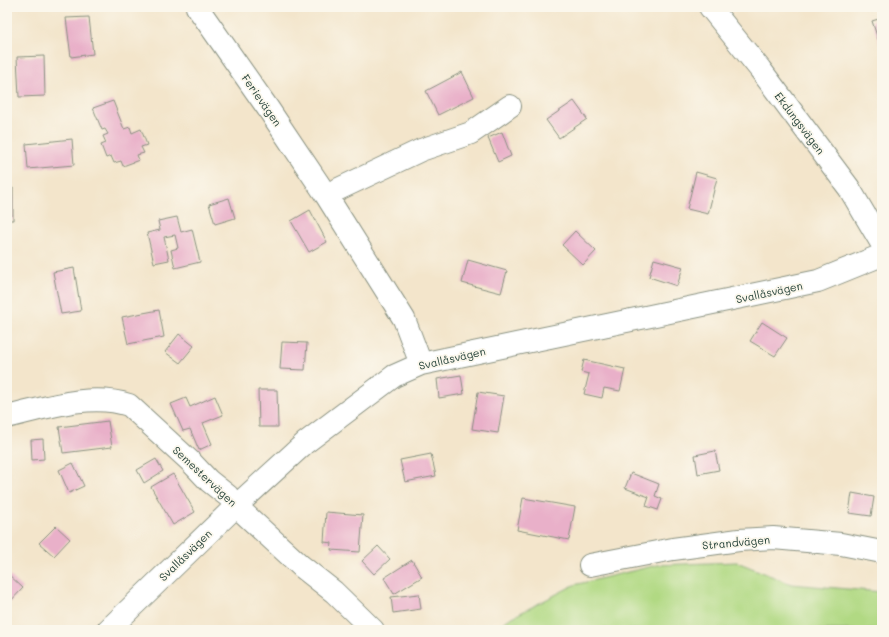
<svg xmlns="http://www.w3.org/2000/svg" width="889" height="637" viewBox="0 0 889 637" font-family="Mali,sans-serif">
<rect width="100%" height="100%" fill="#fbf7ec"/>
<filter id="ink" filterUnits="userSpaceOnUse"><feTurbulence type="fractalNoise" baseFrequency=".025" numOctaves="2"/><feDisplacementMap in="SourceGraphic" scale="8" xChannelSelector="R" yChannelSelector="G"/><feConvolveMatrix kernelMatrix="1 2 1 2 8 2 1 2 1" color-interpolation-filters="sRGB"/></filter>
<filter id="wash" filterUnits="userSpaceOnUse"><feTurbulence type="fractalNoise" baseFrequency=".012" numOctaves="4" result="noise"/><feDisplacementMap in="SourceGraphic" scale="16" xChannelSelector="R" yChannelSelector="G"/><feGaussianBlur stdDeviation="0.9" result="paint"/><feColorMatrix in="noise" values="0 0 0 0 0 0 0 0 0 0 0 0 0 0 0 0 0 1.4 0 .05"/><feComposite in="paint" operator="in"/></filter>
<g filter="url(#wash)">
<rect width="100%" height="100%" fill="#f3e5cb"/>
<!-- green -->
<path fill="#b1d983" stroke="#688b5c" d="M 737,562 L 791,584 L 882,592 L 882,630 L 496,630 L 507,620 L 574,585 L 657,565 Z"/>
<g id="blocks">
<!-- building -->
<path fill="#e9b0c9" d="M 89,17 L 93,54 L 71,57 L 66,18 Z
M 882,18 L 882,51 L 872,21 Z
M 44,56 L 45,96 L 19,97 L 17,57 Z
M 462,72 L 474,97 L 438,115 L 426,91 Z
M 113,101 L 124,129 L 130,127 L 132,133 L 141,129 L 147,145 L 141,147 L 144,153 L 137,155 L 139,160 L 123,166 L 121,161 L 114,163 L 111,156 L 106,158 L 101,145 L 106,143 L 103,136 L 108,134 L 105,129 L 102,130 L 93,108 Z
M 574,101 L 587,119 L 559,138 L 546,120 Z
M 502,132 L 511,156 L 498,162 L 488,138 Z
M 72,139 L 74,165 L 28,169 L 26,144 Z
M 696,172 L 717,178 L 708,214 L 687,209 Z
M 7,188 L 13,188 L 13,220 L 7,220 Z
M 229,198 L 235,218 L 215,224 L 209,204 Z
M 310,210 L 327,242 L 309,252 L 291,221 Z
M 177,217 L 181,232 L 192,229 L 200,262 L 175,268 L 171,250 L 178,248 L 175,235 L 164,237 L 169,260 L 154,263 L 147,233 L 160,230 L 158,221 Z
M 575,231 L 596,251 L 583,265 L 562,245 Z
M 654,259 L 683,267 L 677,286 L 649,277 Z
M 468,260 L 507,271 L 501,293 L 462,283 Z
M 74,268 L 81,311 L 61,314 L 53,272 Z
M 159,310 L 164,337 L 128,344 L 122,317 Z
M 762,322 L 787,338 L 775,356 L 750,341 Z
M 179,334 L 194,346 L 180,363 L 165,352 Z
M 282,342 L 307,343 L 305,370 L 280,369 Z
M 584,360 L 625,369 L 620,391 L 604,388 L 602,398 L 584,394 L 589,374 L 581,372 Z
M 461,375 L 464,394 L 439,398 L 437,379 Z
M 258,390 L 277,390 L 278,427 L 259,427 Z
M 478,392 L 504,396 L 498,433 L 472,429 Z
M 215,396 L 223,415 L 203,423 L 212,444 L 199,450 L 190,429 L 183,431 L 171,404 L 186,398 L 190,407 Z
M 108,421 L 112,447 L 63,453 L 59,427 Z
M 43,439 L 44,459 L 32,460 L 31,440 Z
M 715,451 L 719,470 L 698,474 L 695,455 Z
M 431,454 L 436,476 L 405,482 L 400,460 Z
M 156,459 L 163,471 L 144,483 L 137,470 Z
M 73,463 L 84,486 L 69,493 L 59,470 Z
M 631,473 L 659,484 L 655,496 L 662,499 L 658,510 L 646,506 L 649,497 L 625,488 Z
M 173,474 L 195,512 L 173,525 L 151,487 Z
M 852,493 L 874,497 L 871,516 L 849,513 Z
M 523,498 L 575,507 L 569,540 L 517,530 Z
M 326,512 L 363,515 L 360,552 L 331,550 L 332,543 L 324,542 Z
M 56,526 L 70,539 L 54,556 L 39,543 Z
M 378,546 L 390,559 L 374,574 L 362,561 Z
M 412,560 L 422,577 L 394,594 L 384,578 Z
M 7,573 L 23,588 L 7,605 Z
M 419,594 L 421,609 L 393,613 L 391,597 Z"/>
</g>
</g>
<g filter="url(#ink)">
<use href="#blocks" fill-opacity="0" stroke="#899180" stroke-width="1"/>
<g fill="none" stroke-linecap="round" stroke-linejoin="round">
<!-- minor casing -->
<g stroke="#899180" stroke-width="24">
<path id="minor" d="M 197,7 L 267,107 L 326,195
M 710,7 L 760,69 L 849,188 L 882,244
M 421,364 L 404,319 L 326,195 L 421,150 L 471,133 L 510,106
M 7,417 C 45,408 91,392 129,405 L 191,462 L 209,481 L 228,496 L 236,506 L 301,566 L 334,592 L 373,630
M 590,565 L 673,549 L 739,540 L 773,538 L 841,544 L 882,552
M 108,630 L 236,506 L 305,443 L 394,376 L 421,364 L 818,281 L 882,255"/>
</g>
<!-- minor -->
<use href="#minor" stroke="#fff" stroke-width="22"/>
</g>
</g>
<g text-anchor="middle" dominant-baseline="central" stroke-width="3.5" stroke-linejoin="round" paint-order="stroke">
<!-- street labels -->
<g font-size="11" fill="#1f3d34" stroke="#fbf7ec">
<text transform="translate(262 100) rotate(55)">Ferievägen</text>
<text transform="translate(800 123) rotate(53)">Ekdungsvägen</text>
<text transform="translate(769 292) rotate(-12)">Svallåsvägen</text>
<text transform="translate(452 358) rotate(-13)">Svallåsvägen</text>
<text transform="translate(205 476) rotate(43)">Semestervägen</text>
<text transform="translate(736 542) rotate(-5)">Strandvägen</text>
<text transform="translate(185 555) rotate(-44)">Svallåsvägen</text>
</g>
</g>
<!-- margin -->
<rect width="889" height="637" fill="none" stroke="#fbf7ec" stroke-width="24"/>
</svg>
